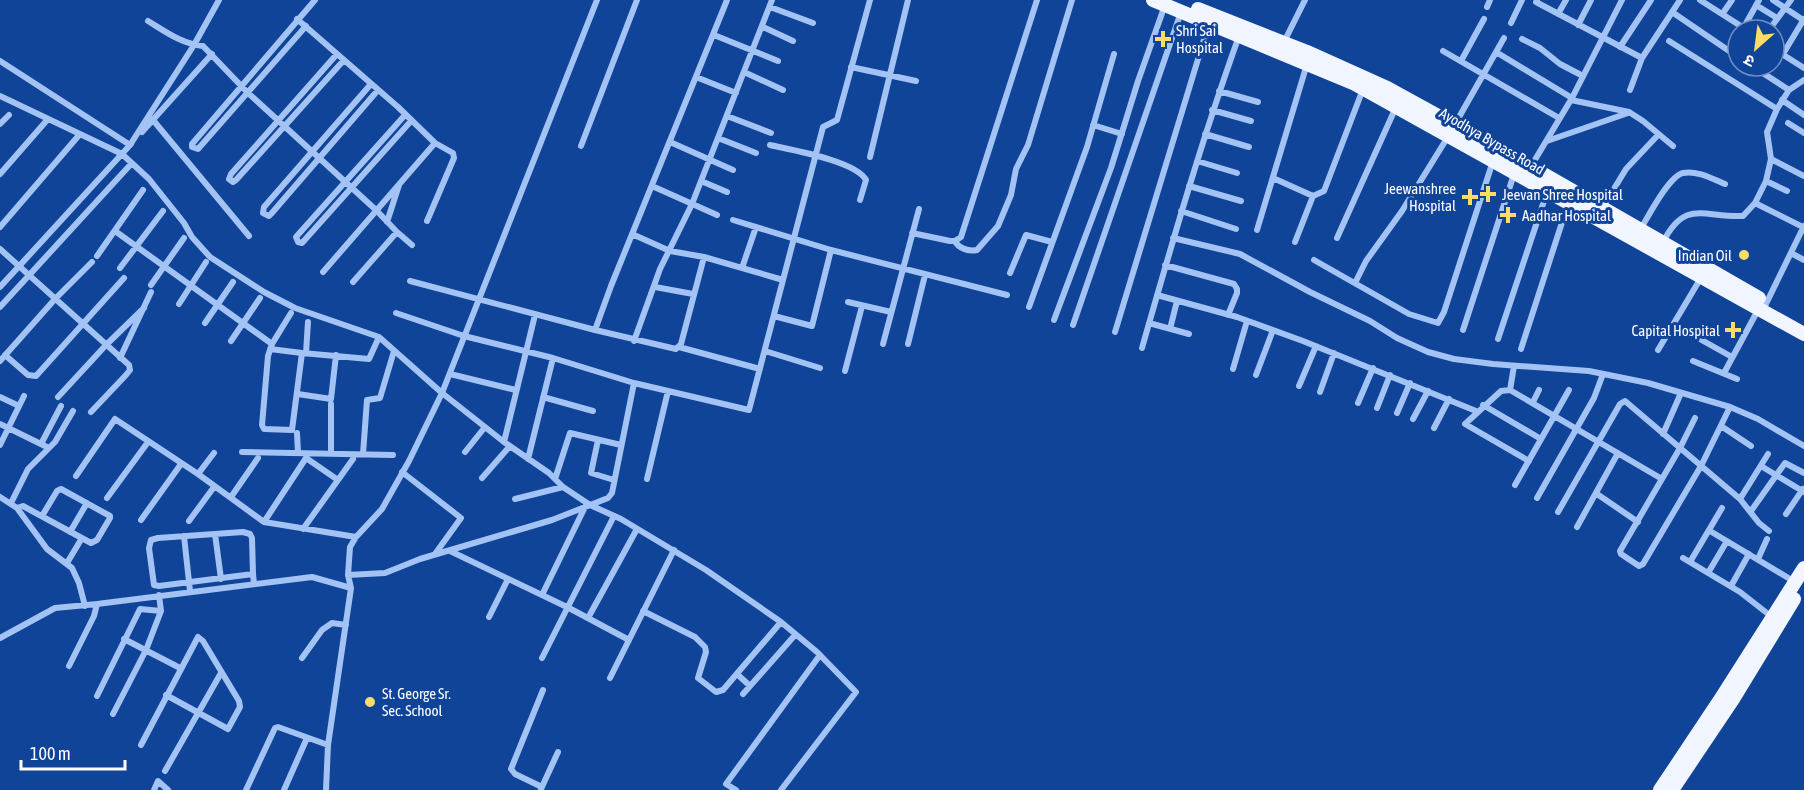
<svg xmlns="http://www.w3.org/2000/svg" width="1804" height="790" viewBox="0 0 1804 790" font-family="'Asap Condensed','Noto Sans Devanagari',sans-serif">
<rect width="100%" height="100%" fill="#104499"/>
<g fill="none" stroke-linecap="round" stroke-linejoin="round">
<!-- street -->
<path stroke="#a3c3f4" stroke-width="6" d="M 1537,0 L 1536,2 L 1642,58
M 1700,0 L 1747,30
M 1773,0 L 1803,20
M 1756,5 L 1777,18
M 770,7 L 813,23
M 1487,7 L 1490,0
M 1672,12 L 1738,57
M 1723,13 L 1732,0
M 1558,14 L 1566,0
M 297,19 L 398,107 L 435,143 L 453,153 L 454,158 L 427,221
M 148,21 C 166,32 182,44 203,46 L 247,92 L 376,210 L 397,232 L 353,282
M 1511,23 L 1522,0
M 1578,25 L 1591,0
M 306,26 L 198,149 L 192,147 L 192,144 L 315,0
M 763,27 L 793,41
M 1744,27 L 1759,0
M 1769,30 L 1791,0
M 714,35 L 778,61
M 1522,39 L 1540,48 L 1560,64 L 1583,76
M 1669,41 L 1777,109
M 1284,42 L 1305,0
M 1620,47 L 1651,0
M 1774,49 L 1804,68
M 1443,51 L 1559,118
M 1496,52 L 1572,98
M 337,54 L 231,174 L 229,179 L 233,182 L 236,180 L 344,60
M 1783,54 L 1804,19
M 0,61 L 130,145 L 194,45 L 219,0
M 1461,61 L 1484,19
M 1752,66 L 1789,90
M 851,67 L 916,81
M 744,72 L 783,90
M 696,77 L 736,93
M 371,84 L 264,207 L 263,213 L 269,216 L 271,214 L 378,90
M 1630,90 L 1642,58 L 1680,0
M 1219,91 L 1258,102
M 0,96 L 122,154 L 149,179 L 184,223 L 192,237 L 210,257 L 264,292 L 295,308 L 379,337 L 442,393 L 504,442 L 549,473 L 563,487 L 590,505 L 621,519 L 706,570 L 781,622 L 817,652 L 856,692 L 781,790
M 1571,100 L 1629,112 L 1643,121 L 1673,146
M 1782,100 L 1804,115
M 1212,110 L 1251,121
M 405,115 L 296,237 L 298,242 L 302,243 L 411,121
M 727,116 L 771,133
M 153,120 L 249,236
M 1788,123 L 1804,133
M 0,124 L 9,115
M 1093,125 L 1122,134
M 1454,126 L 1504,38
M 142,132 L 212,54
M 1205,134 L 1249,147
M 718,138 L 756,153
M 1547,141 L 1628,113
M 670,142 L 733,170
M 770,145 C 792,150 856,161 866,180 L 860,200
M 581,146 L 637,0
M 870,157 L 908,0
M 1771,159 L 1804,176
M 1197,161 L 1237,173
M 1530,168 L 1572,98 L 1622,0
M 0,174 L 48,119
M 1273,178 L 1313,196 L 1324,191 L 1363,89
M 701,181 L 727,192
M 1766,181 L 1787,191
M 652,186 L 717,215
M 1189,186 L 1241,201
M 1755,203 L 1803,227
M 1603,207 L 1626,169 L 1658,135
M 1181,211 L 1236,229
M 733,220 L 831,250 L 1007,295
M 387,222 L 399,185
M 0,227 L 80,134
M 1257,230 L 1307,64
M 1640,230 C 1648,217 1669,176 1683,173 C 1697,170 1713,179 1725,184
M 115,231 L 272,344
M 397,232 L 412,245
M 912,233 L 950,241 L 955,241 L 961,237 L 1037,0
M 632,234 L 670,251 L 704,257 L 783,280
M 1173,238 L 1240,254 L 1310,292 L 1370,321 L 1397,338 L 1428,352 L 1454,359 L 1493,364 L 1589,371 L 1648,383 L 1730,407 L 1758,419 L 1804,446
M 1337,238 L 1396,107
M 955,241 C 958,248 969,252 977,250 L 998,226 L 1011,195 L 1016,169 L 1028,145 L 1072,0
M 1295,242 L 1313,196
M 1663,242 C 1686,198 1704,218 1743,216 L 1755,203 L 1766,181 L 1771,159 L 1767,132 L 1777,109 L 1789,90 L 1804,80
M 0,249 L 129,365 L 130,370 L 126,375 L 91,412
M 1791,253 L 1804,260
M 97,256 L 143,190
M 1314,260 L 1409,314 L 1438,323 L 1444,312 L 1493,161
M 1165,265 L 1234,284 L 1237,289 L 1237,293 L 1228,315
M 120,268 L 163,211
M 742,268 L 756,227
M 323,272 L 435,143
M 1010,273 L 1026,235 L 1052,242
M 410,281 L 595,330 L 676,349 L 681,344 L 704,257
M 1355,283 L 1366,261 L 1402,211 L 1449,135
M 151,285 L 184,238
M 0,287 L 131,144
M 655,287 L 693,294
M 1157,295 L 1237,317 L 1303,341 L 1476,411
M 848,302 L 891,312
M 179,304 L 206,262
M 0,307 L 131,164
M 1029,307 L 1087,147 L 1114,54
M 1763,310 L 1804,226
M 291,313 L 272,344 L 268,356 L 262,425 L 264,429 L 292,430 L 302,353 L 369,359 L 379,337
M 396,313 L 464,336 L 553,358 L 634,383 L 749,410 L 823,127 L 837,120 L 870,0
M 774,316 L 812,326 L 831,250
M 1054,320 L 1111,168 L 1138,81 L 1165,5
M 205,323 L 233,282
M 1149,323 L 1189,334
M 1073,325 L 1181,12
M 1170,329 L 1177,301
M 595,330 L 611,286 L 727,0
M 1463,330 L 1514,174
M 1115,332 L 1209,23
M 1698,338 L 1732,357
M 1498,339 L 1547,192
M 231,341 L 260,298
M 634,341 L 660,269 L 692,204 L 772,0
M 883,344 L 919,209
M 908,344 L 925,275
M 679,347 L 760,369
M 1142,348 C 1172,243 1202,139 1239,36
M 270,349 L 302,353
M 1521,349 L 1568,204
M 1658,350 L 1702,276
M 765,351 L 820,368
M 306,353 L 308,322
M 5,355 L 28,375 L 36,376 L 124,278
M 120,358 L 151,292
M 0,361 L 55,299 L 92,262
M 1693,361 L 1737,379
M 1233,369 L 1247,321
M 845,371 L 862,306
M 1724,373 L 1758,310
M 450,374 L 516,390
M 1256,375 L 1273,330
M 1299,386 L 1316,346
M 1510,390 L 1514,366
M 1320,392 L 1334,353
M 298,394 L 331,399 L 336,355
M 0,397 L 19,406
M 58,397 L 106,345 L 144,308
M 543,397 L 593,411
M 1533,402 L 1539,390
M 1358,403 L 1373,368
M 1483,405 L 1541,439
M 1377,408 L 1390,375
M 1397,413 L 1410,383
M 1695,418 L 1680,448 L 1620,551 L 1621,554 L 1639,566 L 1643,564 L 1701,466 L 1730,407
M 1413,419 L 1428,391
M 0,424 L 49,448
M 1721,426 L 1751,446
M 1434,428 L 1449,399
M 297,433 L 298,453
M 1663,434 L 1681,393
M 598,440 L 591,473 L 614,480
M 504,442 L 535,315
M 41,444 L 61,406
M 0,445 L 24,396
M 242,452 L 393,455
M 465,452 L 485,427
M 331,453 L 331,404
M 363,454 L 367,400 L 380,398 L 394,351
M 528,459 L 553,358
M 1529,461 L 1465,424 L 1501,391 L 1510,390 L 1662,479
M 1761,466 L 1804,492
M 402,472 L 461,518 L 435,554
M 198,474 L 214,453
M 76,476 L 115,419 L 198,474 L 264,522 L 356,537
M 482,478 L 510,446
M 555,479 L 570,433 L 621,445
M 647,479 L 668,391
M 1515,485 L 1569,390
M 1597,494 L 1638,522
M 0,497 L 17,508 L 47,549 L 72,568 L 79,583 L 85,606
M 231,497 L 258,458
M 107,498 L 148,442
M 1537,498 L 1594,398 L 1603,374
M 515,499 L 563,487
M 1740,499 L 1768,454
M 11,503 L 28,469 L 55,442 L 73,411
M 17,508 L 23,506 L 91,543 L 97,540 L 110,518 L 110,516 L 61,489 L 57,491 L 42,516
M 1751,511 L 1785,463 L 1804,473
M 1558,512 L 1620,404 L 1625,401 L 1740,499 L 1759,523 L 1769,531
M 1786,514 L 1803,489
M 141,520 L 181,464
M 189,521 L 214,487
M 264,522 L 306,458 L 338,480
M 1577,527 L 1618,453
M 303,529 L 353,459
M 1710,531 L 1795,582
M 70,532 L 87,503
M 215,534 L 221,579
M 184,536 L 190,591
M 450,551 L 569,608 L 629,640
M 1683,558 L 1740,592 L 1772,617
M 1758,559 L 1767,539
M 1690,562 L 1722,508
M 67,563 L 82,538
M 1708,573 L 1727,541
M 253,574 L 159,586 L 154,585 L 149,548 L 151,540 L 158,538 L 243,532 L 250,534 L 252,538 L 253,574 L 254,584
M 348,575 L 385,573 L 420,559 L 552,520 L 608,498 L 612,493 L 634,383
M 1731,586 L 1749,554
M 542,595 L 585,507
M 643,611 L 695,637 L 705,647 L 706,652 L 698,678 L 716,692 L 723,690 L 781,622
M 489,617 L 508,579
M 588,618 L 637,529
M 0,638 L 55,608 L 97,604 L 312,577 L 351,588
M 124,639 L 180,668
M 302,658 L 322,630 L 332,623 L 346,625
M 542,658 L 614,516
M 69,666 L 94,616 L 97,604
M 737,674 L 750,686
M 610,678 L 674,550
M 743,694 L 795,635
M 97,696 L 140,609 L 161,611
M 113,714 L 146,650 L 161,611 L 159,595
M 141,745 L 198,637 L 203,641 L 239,701 L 240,707 L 228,729 L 166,695
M 165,771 L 221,673
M 542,787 L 515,774 L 511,769 L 543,690
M 541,789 L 558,752
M 154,790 L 158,781 L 168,790
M 246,790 L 275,728 L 278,727 L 328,745
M 284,790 L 307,738
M 326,790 L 328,745 L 351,588 L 348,575 L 350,547 L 356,537 L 382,509 L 409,461 L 442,393 L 597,0
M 736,790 L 726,784 L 820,655"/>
<!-- primary -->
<path stroke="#f0f5ff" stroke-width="14" d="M 1153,0 L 1353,83 L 1804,334
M 1198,9 L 1307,52 L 1387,88 L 1531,167 L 1759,298
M 1660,790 L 1722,697 L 1804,568
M 1672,790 L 1733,699 L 1794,599"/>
</g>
<!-- markers -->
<g fill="#ffdc66" stroke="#104499" stroke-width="2">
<path d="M1160 30h6v6h6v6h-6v6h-6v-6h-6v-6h6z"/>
<path d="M1485 185h6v6h6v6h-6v6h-6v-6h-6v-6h6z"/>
<path d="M1467 188h6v6h6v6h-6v6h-6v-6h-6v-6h6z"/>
<path d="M1505 206h6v6h6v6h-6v6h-6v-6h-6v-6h6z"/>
<circle cx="1744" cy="255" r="6"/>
<path d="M1730 321h6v6h6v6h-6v6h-6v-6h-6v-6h6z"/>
<circle cx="370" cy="702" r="6"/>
</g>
<g text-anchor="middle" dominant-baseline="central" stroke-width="6" stroke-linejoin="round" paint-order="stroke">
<!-- poi labels -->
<g font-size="15" fill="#fff" stroke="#104499" text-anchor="start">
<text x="1176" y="30">Shri Sai<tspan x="1176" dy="17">Hospital</tspan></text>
<text x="1456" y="188" text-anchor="end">Jeewanshree<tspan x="1456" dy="17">Hospital</tspan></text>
<text x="1502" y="194">Jeevan Shree Hospital</text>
<text x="1522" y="215">Aadhar Hospital</text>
<text x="1732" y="255" text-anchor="end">Indian Oil</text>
<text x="1720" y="330" text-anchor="end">Capital Hospital</text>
<text x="382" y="693">St. George Sr.<tspan x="382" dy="17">Sec. School</tspan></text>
</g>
<!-- street labels -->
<g font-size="15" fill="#fff" stroke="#104499">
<text transform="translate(1492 141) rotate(30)">Ayodhya Bypass Road</text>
</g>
</g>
<!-- north arrow -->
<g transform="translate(1756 48) rotate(208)"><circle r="28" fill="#104499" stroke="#708fc2" stroke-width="1.5"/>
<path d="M0-4.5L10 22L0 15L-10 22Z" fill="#ffdc66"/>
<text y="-9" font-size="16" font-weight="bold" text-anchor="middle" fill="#ffffff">उ</text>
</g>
<!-- scale -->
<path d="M21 760v9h104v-9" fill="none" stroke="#ffffff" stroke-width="3"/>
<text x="30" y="760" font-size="18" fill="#ffffff" stroke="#104499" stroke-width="4.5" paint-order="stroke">100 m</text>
</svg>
